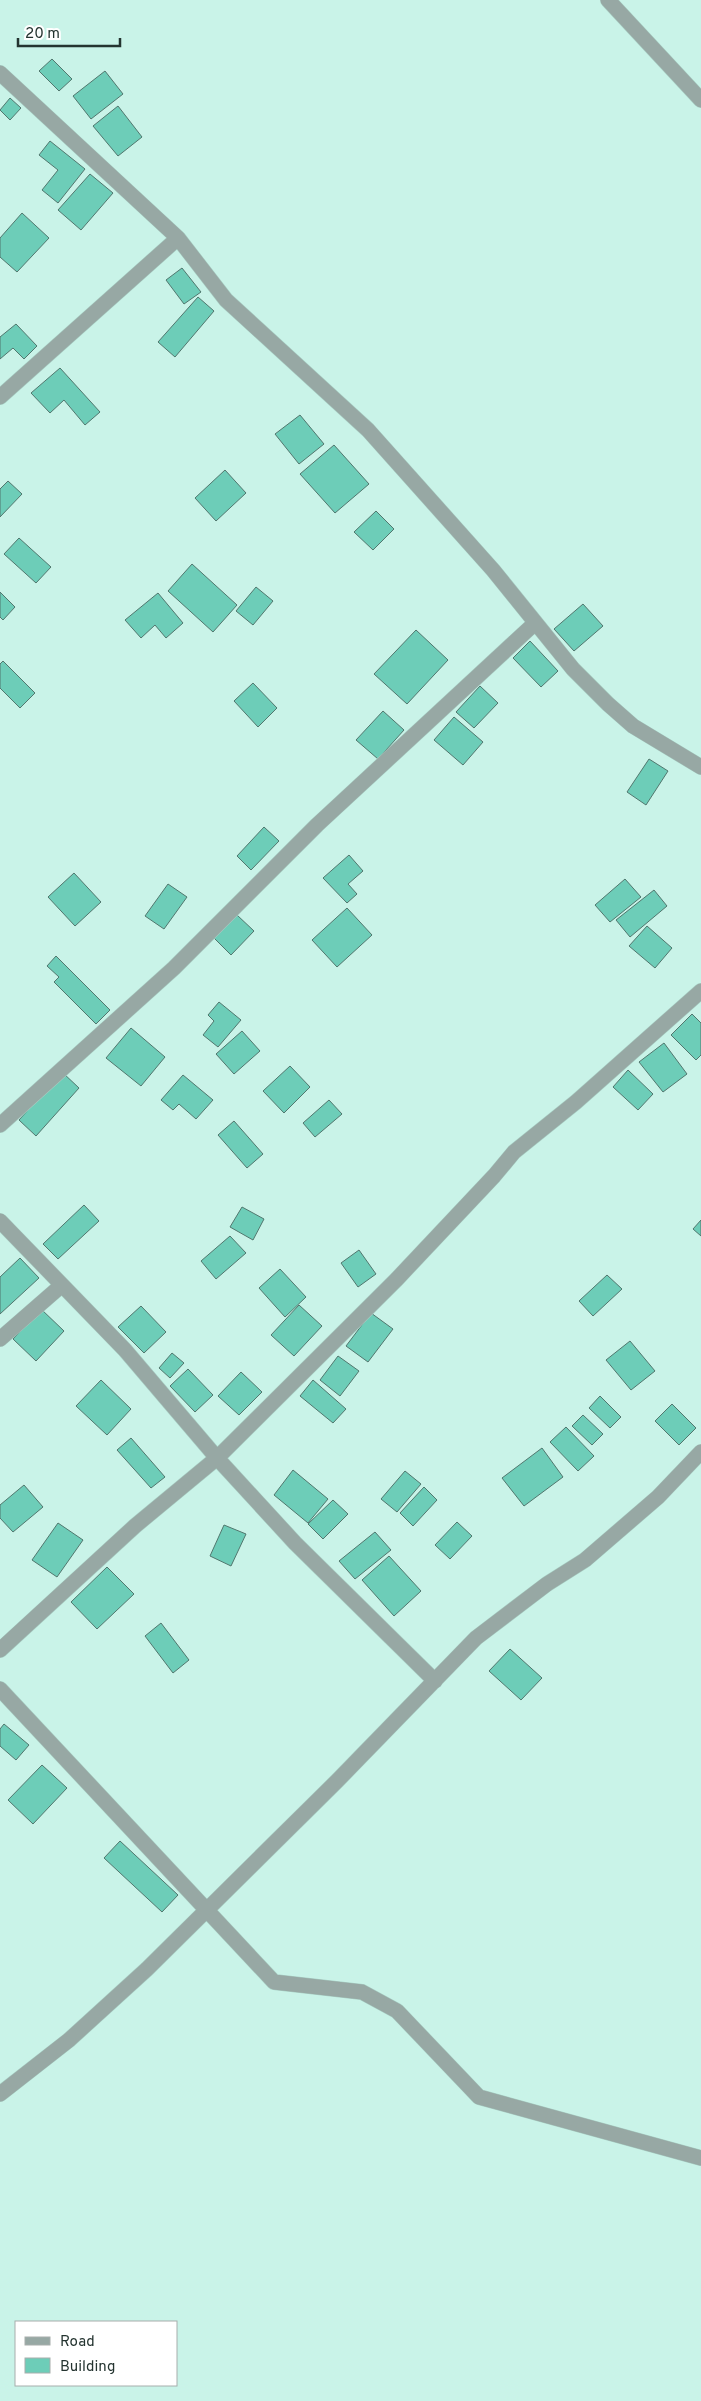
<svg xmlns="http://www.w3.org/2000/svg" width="701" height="2401" viewBox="0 0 701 2401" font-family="Overpass,sans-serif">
<rect width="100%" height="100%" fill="#c9f3e8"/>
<!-- building -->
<path fill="#6dcdb8" stroke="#51776e" d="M 52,59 L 72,79 L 59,91 L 39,71 Z
M 105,71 L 123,94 L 91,119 L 73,96 Z
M 10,98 L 21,108 L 10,120 L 0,110 Z
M 118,106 L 142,137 L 118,156 L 93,126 Z
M 50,141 L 85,169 L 58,203 L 42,190 L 58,170 L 39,155 Z
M 90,174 L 113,193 L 81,230 L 58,210 Z
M 22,213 L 49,238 L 17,272 L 0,257 L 0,238 Z
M 182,268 L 201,292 L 184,304 L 166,280 Z
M 198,297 L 214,311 L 175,357 L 158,342 Z
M 16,324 L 37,346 L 24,359 L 13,348 L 0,359 L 0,337 Z
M 60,368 L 100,412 L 85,425 L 64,400 L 50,413 L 31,393 Z
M 300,415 L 324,444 L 299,464 L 275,434 Z
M 334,445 L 369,484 L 335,513 L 300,474 Z
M 225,470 L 246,493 L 216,521 L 195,498 Z
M 8,481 L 22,494 L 0,517 L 0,489 Z
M 376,511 L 394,529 L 373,550 L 354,532 Z
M 19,538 L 51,567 L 36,583 L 4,554 Z
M 192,564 L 237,605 L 213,632 L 168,591 Z
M 256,587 L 273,601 L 253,625 L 236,611 Z
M 0,592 L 15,607 L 3,620 L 0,617 Z
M 158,593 L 183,623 L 166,638 L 155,625 L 141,638 L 125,620 Z
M 583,604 L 603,626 L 574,651 L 554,629 Z
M 416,630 L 448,660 L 407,704 L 374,674 Z
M 530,641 L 558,671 L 541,687 L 513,658 Z
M 3,661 L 35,693 L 20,708 L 0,688 L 0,664 Z
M 253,683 L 277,708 L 258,727 L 234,701 Z
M 480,686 L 498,703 L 474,728 L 456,712 Z
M 383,711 L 404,730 L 378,759 L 356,740 Z
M 454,717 L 483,742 L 463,765 L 434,740 Z
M 649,759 L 668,771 L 646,805 L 627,792 Z
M 264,827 L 279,841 L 251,870 L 237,856 Z
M 349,855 L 363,871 L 348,884 L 357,894 L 347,903 L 323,878 Z
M 74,873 L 101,902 L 75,926 L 48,897 Z
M 625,879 L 641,897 L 610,922 L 595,905 Z
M 168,884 L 187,897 L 164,929 L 145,916 Z
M 654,890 L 667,906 L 630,937 L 616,920 Z
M 347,908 L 372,935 L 337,967 L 312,940 Z
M 237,915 L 254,931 L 231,955 L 214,938 Z
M 647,926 L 672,948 L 655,968 L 629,946 Z
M 56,956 L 110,1010 L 96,1024 L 54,982 L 59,977 L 47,966 Z
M 219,1002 L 241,1020 L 218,1047 L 203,1035 L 214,1021 L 208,1015 Z
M 692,1014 L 701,1023 L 701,1055 L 696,1060 L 671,1035 Z
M 131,1028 L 165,1057 L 141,1086 L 106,1058 Z
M 242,1031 L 260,1051 L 234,1074 L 216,1054 Z
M 664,1043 L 687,1074 L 663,1092 L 639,1062 Z
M 290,1066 L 310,1087 L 284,1113 L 263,1091 Z
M 628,1070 L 653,1094 L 638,1110 L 613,1087 Z
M 62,1072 L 79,1088 L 36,1136 L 19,1120 Z
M 183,1075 L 213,1100 L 196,1119 L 179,1104 L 173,1110 L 161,1100 Z
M 329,1100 L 342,1114 L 315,1137 L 303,1123 Z
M 234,1121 L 263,1154 L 247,1168 L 218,1135 Z
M 84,1205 L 99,1221 L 58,1259 L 43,1244 Z
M 242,1207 L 264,1219 L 253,1240 L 230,1227 Z
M 701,1220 L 701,1236 L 693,1229 Z
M 230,1236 L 246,1253 L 216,1279 L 201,1261 Z
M 359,1250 L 376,1274 L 358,1287 L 341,1263 Z
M 20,1258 L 39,1278 L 0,1314 L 0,1277 Z
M 280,1269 L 306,1297 L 285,1317 L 259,1288 Z
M 607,1275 L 622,1289 L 593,1316 L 579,1301 Z
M 299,1305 L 322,1326 L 294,1356 L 271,1335 Z
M 141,1306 L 166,1332 L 144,1353 L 118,1327 Z
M 41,1309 L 64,1331 L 36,1361 L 13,1339 Z
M 371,1313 L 393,1329 L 368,1362 L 346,1346 Z
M 630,1341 L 655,1371 L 631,1390 L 606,1360 Z
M 172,1353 L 184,1363 L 170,1378 L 159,1368 Z
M 338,1356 L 359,1371 L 340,1396 L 320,1380 Z
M 188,1369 L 213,1395 L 195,1412 L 170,1386 Z
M 241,1372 L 262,1392 L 239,1415 L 218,1396 Z
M 101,1380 L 131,1409 L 107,1435 L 76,1406 Z
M 313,1380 L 346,1409 L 333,1423 L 300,1396 Z
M 600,1396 L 621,1417 L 610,1428 L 589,1408 Z
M 672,1404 L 696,1428 L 679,1445 L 655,1421 Z
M 583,1415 L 603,1434 L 592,1445 L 572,1426 Z
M 566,1427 L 594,1456 L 578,1471 L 550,1442 Z
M 131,1438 L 165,1477 L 151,1488 L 117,1450 Z
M 542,1448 L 563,1477 L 524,1506 L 502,1478 Z
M 293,1470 L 328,1499 L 308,1523 L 274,1495 Z
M 405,1471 L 421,1484 L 397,1512 L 381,1499 Z
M 24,1485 L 43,1507 L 13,1532 L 0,1518 L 0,1505 Z
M 424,1487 L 437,1500 L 413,1526 L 400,1513 Z
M 333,1500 L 348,1514 L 323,1539 L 308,1524 Z
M 457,1522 L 472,1536 L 450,1559 L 435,1545 Z
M 58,1523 L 83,1540 L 57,1577 L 32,1560 Z
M 224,1525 L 246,1534 L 231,1566 L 210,1556 Z
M 375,1532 L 391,1550 L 355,1579 L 339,1561 Z
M 389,1556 L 421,1591 L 394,1616 L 362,1580 Z
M 107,1567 L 134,1594 L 97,1629 L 71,1602 Z
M 161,1623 L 189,1660 L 173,1673 L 145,1636 Z
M 510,1649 L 542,1678 L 521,1700 L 489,1671 Z
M 4,1724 L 29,1745 L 16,1760 L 0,1746 L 0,1729 Z
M 42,1765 L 67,1788 L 33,1824 L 8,1800 Z
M 120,1841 L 178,1895 L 162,1912 L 104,1858 Z"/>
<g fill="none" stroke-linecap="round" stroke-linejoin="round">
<!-- minor casing -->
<g stroke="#a8cdc3" stroke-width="16">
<path id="minor" d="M 608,0 L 701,100
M 0,73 L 178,238 L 226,300 L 368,430 L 493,570 L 573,669 L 608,704 L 633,726 L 701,767
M 0,397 L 178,238
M 0,1125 L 174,968 L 317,825 L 534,624
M 0,1221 L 125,1350 L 217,1458 L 295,1543 L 435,1681
M 0,1339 L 62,1285
M 0,1650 L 135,1526 L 217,1458 L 396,1280 L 494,1176 L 514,1152 L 576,1102 L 701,991
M 0,1689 L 274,1982 L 362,1992 L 397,2011 L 479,2097 L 701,2158
M 0,2094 L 69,2040 L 147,1969 L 337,1781 L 476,1638 L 547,1584 L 585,1560 L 658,1497 L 701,1452"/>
</g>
<!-- minor -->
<use href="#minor" stroke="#97a8a4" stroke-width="15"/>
</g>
<!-- legend -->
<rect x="15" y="2321" width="162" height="65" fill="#ffffff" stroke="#a7aeac"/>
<rect x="25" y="2337" width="25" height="8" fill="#97a8a4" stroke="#a7aeac"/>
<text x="60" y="2346" font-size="15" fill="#243430">Road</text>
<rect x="25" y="2358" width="25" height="15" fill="#6dcdb8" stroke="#a7aeac"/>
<text x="60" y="2371" font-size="15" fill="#243430">Building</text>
<!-- scale -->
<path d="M18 38v8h102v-8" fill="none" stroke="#243430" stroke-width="2.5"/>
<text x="25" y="38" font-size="15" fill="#243430" stroke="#ffffff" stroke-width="4" paint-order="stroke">20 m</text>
</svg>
